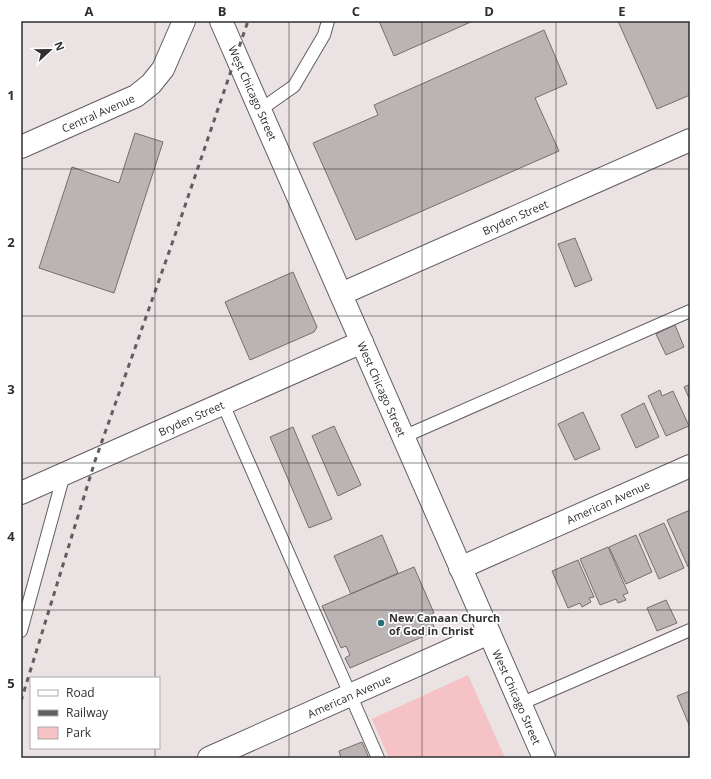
<svg xmlns="http://www.w3.org/2000/svg" width="711" height="779" viewBox="0 0 711 779" font-family="'Open Sans',sans-serif">
<rect width="100%" height="100%" fill="#eae2e3"/>
<!-- green -->
<path fill="#f5c2c6" d="M 468,675 L 505,758 L 389,758 L 372,719 Z"/>
<!-- building -->
<path fill="#bbb3b4" stroke="#756d6e" d="M 379,21 L 473,21 L 394,56 Z
M 618,21 L 690,21 L 690,95 L 657,109 Z
M 544,30 L 567,84 L 535,98 L 559,151 L 356,240 L 313,143 L 378,115 L 374,105 Z
M 135,133 L 163,142 L 114,293 L 39,268 L 72,167 L 119,183 Z
M 575,238 L 592,280 L 575,287 L 558,244 Z
M 293,272 L 317,327 L 314,332 L 250,360 L 225,302 Z
M 675,325 L 684,347 L 666,355 L 656,334 Z
M 690,384 L 690,400 L 684,387 Z
M 660,390 L 662,396 L 673,391 L 689,426 L 666,436 L 648,396 Z
M 644,403 L 659,437 L 636,448 L 621,415 Z
M 583,412 L 600,449 L 575,460 L 558,424 Z
M 334,426 L 361,485 L 338,496 L 312,436 Z
M 293,427 L 332,519 L 309,528 L 270,437 Z
M 690,510 L 690,567 L 688,567 L 667,520 Z
M 664,523 L 684,568 L 659,579 L 639,534 Z
M 382,535 L 398,573 L 351,594 L 334,556 Z
M 636,535 L 652,572 L 626,584 L 609,547 Z
M 608,547 L 628,593 L 623,595 L 626,600 L 618,603 L 616,599 L 600,605 L 580,559 Z
M 578,560 L 594,597 L 589,598 L 591,602 L 582,607 L 580,603 L 568,608 L 552,571 Z
M 414,567 L 434,613 L 429,615 L 436,631 L 350,668 L 345,658 L 350,655 L 346,646 L 341,648 L 322,606 Z
M 666,600 L 677,623 L 657,631 L 647,608 Z
M 690,691 L 690,727 L 677,696 Z
M 362,742 L 369,758 L 341,758 L 339,751 Z"/>
<g fill="none" stroke-linecap="round" stroke-linejoin="round">
<!-- lane casing -->
<g stroke="#645d5d" stroke-width="14">
<path id="lane" d="M 260,110 L 294,86 L 324,35 L 328,21
M 223,404 L 378,758
M 403,437 L 690,311
M 21,631 L 64,474
M 520,704 L 690,630"/>
</g>
<!-- street casing -->
<g stroke="#645d5d" stroke-width="24">
<path id="street" d="M 21,147 L 136,96 L 151,84 L 163,69 L 184,21
M 341,294 L 690,140
M 21,493 L 362,342
M 460,568 L 690,466
M 209,758 L 489,633"/>
</g>
<!-- secondary casing -->
<g stroke="#645d5d" stroke-width="24">
<path id="secondary" d="M 221,21 L 544,758"/>
</g>
<!-- lane -->
<use href="#lane" stroke="#fff" stroke-width="12"/>
<!-- street -->
<use href="#street" stroke="#fff" stroke-width="22"/>
<!-- secondary -->
<use href="#secondary" stroke="#fff" stroke-width="22"/>
<!-- rail -->
<path stroke="#625d5e" stroke-width="3" stroke-dasharray="5 5" stroke-linecap="butt" d="M 21,701 L 95,461 L 174,238 L 248,21"/>
</g>
<!-- grid -->
<path fill="none" stroke="#312e2e" stroke-width="1" stroke-opacity="0.55" d="M 155,21 L 155,678M 289,21 L 289,758M 422,21 L 422,758M 556,21 L 556,758M 21,169 L 690,169M 21,316 L 690,316M 21,463 L 690,463M 21,610 L 690,610M 155,748 L 155,758"/>
<!-- markers -->
<circle fill="#277178" stroke="#fff" stroke-width="1.5" cx="381" cy="623" r="4"/>
<g text-anchor="middle" dominant-baseline="central" stroke-width="3.5" stroke-linejoin="round" paint-order="stroke">
<!-- street labels -->
<g font-size="11" fill="#312e2e" stroke="#fff">
<text transform="translate(253 93) rotate(66)">West Chicago Street</text>
<text transform="translate(98 113) rotate(-24)">Central Avenue</text>
<text transform="translate(515 217) rotate(-24)">Bryden Street</text>
<text transform="translate(382 389) rotate(66)">West Chicago Street</text>
<text transform="translate(191 418) rotate(-24)">Bryden Street</text>
<text transform="translate(608 502) rotate(-24)">American Avenue</text>
<text transform="translate(349 696) rotate(-24)">American Avenue</text>
<text transform="translate(517 697) rotate(66)">West Chicago Street</text>
</g>
<!-- poi labels -->
<g font-size="11" font-weight="bold" fill="#312e2e" stroke="#fff" text-anchor="start">
<text x="389" y="617">New Canaan Church<tspan x="389" dy="13">of God in Christ</tspan></text>
</g>
</g>
<!-- border -->
<rect width="711" height="779" fill="none" stroke="#ffffff" stroke-width="44"/>
<!-- legend -->
<rect x="30" y="677" width="130" height="72" fill="#ffffff" stroke="#adabab"/>
<rect x="38" y="690" width="20" height="6" fill="#ffffff" stroke="#adabab"/>
<text x="66" y="697" font-size="12" fill="#312e2e">Road</text>
<rect x="38" y="710" width="20" height="6" fill="#625d5e" stroke="#adabab"/>
<text x="66" y="717" font-size="12" fill="#312e2e">Railway</text>
<rect x="38" y="727" width="20" height="12" fill="#f5c2c6" stroke="#adabab"/>
<text x="66" y="737" font-size="12" fill="#312e2e">Park</text>
<!-- north arrow -->
<g transform="translate(50 50) rotate(68)" stroke="#ffffff" stroke-width="3" paint-order="stroke">
<path d="M0-3L7 15L0 10L-7 15Z" fill="#312e2e"/>
<text y="-6" font-size="11" font-weight="bold" text-anchor="middle" fill="#312e2e">N</text>
</g>
<rect x="22" y="22" width="667" height="735" fill="none" stroke="#312e2e" stroke-width="1.5"/>
<g font-size="13" text-anchor="middle" font-weight="bold" fill="#312e2e">
<text x="89" y="16">A</text>
<text x="222" y="16">B</text>
<text x="356" y="16">C</text>
<text x="489" y="16">D</text>
<text x="622" y="16">E</text>
<text x="11" y="100">1</text>
<text x="11" y="247">2</text>
<text x="11" y="394">3</text>
<text x="11" y="541">4</text>
<text x="11" y="688">5</text>
</g>
</svg>
